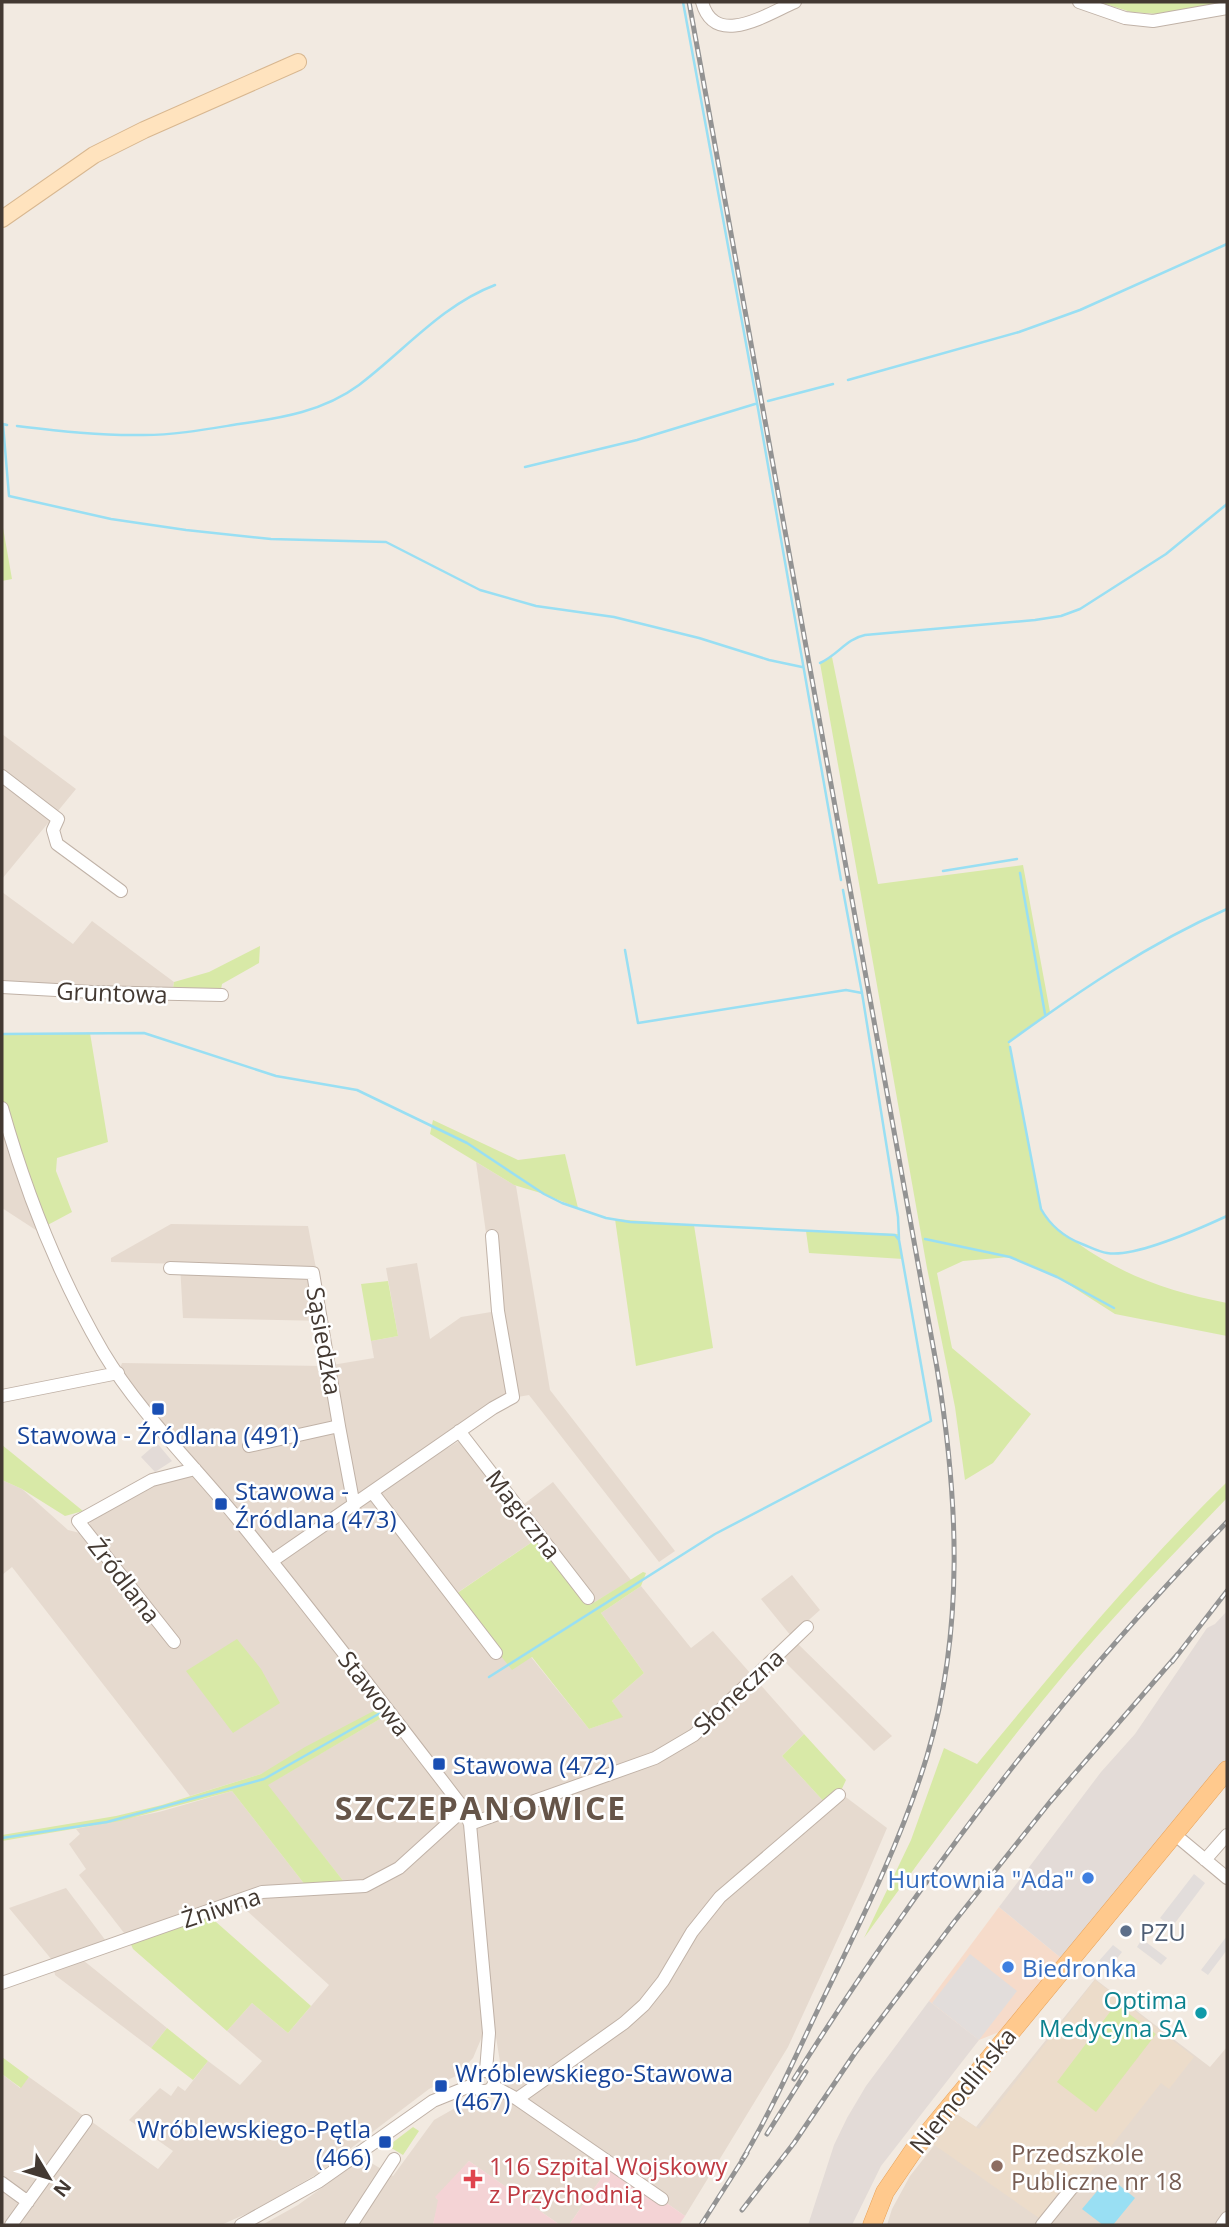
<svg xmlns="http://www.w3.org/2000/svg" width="1229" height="2227" viewBox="0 0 1229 2227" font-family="'Open Sans',sans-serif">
<rect width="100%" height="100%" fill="#f2eae1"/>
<!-- residential -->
<path fill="#e6dacf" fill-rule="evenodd" d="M 2,734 L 76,789 L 2,879 Z
M 2,892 L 73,944 L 92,921 L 174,982 L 172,994 L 2,987 Z
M 2,1108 L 45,1236 L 2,1208 Z
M 476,1162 L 516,1186 L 550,1390 L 675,1551 L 659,1562 L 529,1395 L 496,1401 L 380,1488 L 461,1440 L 516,1510 L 553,1482 L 631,1580 L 590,1605 L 538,1538 L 454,1595 L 512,1669 L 531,1657 L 589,1729 L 622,1717 L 612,1701 L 644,1673 L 601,1613 L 641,1586 L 691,1648 L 713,1631 L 804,1734 L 782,1756 L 827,1805 L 843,1795 L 887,1828 L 863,1884 L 788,2047 L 685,2216 L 611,2164 L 569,2225 L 560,2225 L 469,2161 L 436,2198 L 439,2200 L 433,2225 L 262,2225 L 298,2205 L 363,2158 L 393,2176 L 434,2120 L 457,2107 L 488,2110 L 505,2092 L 508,2081 L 500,2062 L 483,1957 L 484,2032 L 473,2058 L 456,2076 L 429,2089 L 317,2174 L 255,2210 L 221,2225 L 2,2225 L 2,2074 L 20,2088 L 29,2077 L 158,2169 L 173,2151 L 129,2120 L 160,2088 L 171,2096 L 178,2086 L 185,2091 L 208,2061 L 240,2085 L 262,2061 L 227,2031 L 252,2003 L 288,2033 L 329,1985 L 236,1901 L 128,1938 L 79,1875 L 86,1869 L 69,1844 L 80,1834 L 76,1829 L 159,1812 L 232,1791 L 309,1890 L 348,1887 L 267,1785 L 390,1713 L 261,1774 L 190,1796 L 12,1567 L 2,1575 L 2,1480 L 22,1489 L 68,1530 L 80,1533 L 171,1630 L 90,1526 L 90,1520 L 152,1480 L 194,1468 L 118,1373 L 122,1363 L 326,1366 L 374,1358 L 371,1341 L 398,1336 L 386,1268 L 417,1263 L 430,1339 L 461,1317 L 497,1311 ZM 765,1855 L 694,1929 L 704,1907 L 729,1881 Z
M 171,1224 L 308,1226 L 326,1321 L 183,1318 L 180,1264 L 111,1262 L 111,1258 Z
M 792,1575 L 820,1610 L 791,1636 L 761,1599 Z
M 797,1643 L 892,1736 L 874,1751 L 781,1658 Z
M 66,1888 L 106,1941 L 78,1956 L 167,2028 L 151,2048 L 55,1975 L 52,1960 L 9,1908 Z
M 1095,1979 L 1210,2067 L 1227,2047 L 1227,2225 L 887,2225 L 892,2209 L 910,2176 L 958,2115 L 976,2127 Z"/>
<!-- commercial -->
<path fill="#f6dbca" d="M 999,1907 L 1066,1962 L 1014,2026 L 979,2040 L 929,2001 Z"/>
<!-- industrial -->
<path fill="#e3dbd7" d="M 157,1443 L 172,1461 L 155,1472 L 141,1457 Z
M 1227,1611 L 1227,1770 L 1066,1962 L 999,1907 L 1101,1772 L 1135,1734 L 1207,1628 L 1215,1624 Z
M 929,2001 L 979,2040 L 881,2166 L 852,2225 L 808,2225 L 834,2145 L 847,2118 L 866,2086 Z"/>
<!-- education -->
<path fill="#ecdcca" d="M 1095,1980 L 1194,2057 L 1169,2089 L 1161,2083 L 1071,2197 L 1061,2189 L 1039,2218 L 933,2144 L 956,2114 L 979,2129 Z"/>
<!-- medical -->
<path fill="#f4d3d5" d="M 469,2161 L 560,2225 L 433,2225 L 438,2200 L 435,2197 Z
M 611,2164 L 685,2216 L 679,2225 L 569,2225 Z"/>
<!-- green -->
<path fill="#d8e9a7" d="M 1099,2 L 1227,2 L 1227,3 L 1171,15 L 1131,12 Z
M 2,522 L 12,579 L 2,581 Z
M 832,657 L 878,884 L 1023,865 L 1050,1012 L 1009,1042 L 1041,1209 C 1049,1224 1062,1232 1076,1242 C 1123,1276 1171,1292 1227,1303 L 1227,1336 L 1115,1314 L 1057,1277 L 1010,1257 L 963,1261 L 937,1273 L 952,1348 L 1031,1414 L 993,1463 L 965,1480 L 955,1407 L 927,1268 L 820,663 Z
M 260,946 L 259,963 L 222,984 L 220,995 L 172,994 L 174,982 L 209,972 Z
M 90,1033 L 108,1142 L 57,1158 L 56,1171 L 72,1212 L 42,1228 L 2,1108 L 2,1034 Z
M 433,1120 L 518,1160 L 565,1154 L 578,1208 L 544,1194 L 514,1185 L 430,1134 Z
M 615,1219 L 694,1225 L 713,1348 L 636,1366 Z
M 806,1231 L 898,1234 L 903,1259 L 809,1253 Z
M 388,1281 L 398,1336 L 371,1341 L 361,1284 Z
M 2,1445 L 12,1453 L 83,1511 L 65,1516 L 22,1489 L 2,1480 Z
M 1227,1482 L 1227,1498 C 1173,1554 1118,1611 1067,1671 C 995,1757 929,1848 864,1938 L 911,1840 L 944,1748 L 977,1764 C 1057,1667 1137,1570 1227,1482 Z
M 538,1538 L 590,1605 L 643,1572 L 646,1573 L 641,1586 L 601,1613 L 644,1673 L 612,1701 L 623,1717 L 589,1729 L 532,1657 L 512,1670 L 453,1596 Z
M 237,1639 L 261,1669 L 280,1703 L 233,1733 L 186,1671 Z
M 385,1705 L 390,1713 L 268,1785 L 348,1887 L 309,1890 L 232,1791 L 120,1821 L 2,1841 L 2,1835 L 116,1816 L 162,1805 L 261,1774 L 305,1747 Z
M 804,1734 L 846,1780 L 839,1795 L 827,1805 L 782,1756 Z
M 207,1914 L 311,2006 L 288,2033 L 252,2003 L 227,2031 L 133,1949 L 128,1938 Z
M 1116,2004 L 1156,2034 L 1096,2112 L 1057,2082 Z
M 167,2028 L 208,2061 L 193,2080 L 151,2048 Z
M 2,2057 L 29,2077 L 21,2088 L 2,2074 Z
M 413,2127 L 419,2131 L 403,2155 L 388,2146 Z"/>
<!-- parking -->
<path fill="#e2dddb" d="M 1194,1874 L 1205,1883 L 1172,1927 L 1160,1918 Z
M 1227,1936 L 1227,1950 L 1208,1975 L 1201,1970 Z
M 1142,1939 L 1167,1958 L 1161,1965 L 1137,1947 Z
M 1113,1945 L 1122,1952 L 1108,1970 L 1098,1962 Z
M 970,1954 L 1017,1991 L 979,2040 L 932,2003 Z"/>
<!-- water -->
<path fill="#99dff3" d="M 1109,2177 L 1135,2198 L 1113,2225 L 1103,2225 L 1082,2209 Z"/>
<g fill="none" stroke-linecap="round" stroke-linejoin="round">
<!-- stream -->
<path stroke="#99dff3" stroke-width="2.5" d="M 683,2 L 757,403 L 841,880
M 848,380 L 1019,332 L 1080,310 L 1227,244
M 768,401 L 833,384
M 7,425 L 3,424 L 9,496 L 111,519 L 186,530 L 271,539 L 386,542 L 480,590 L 536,606 L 614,617 L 699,638 L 769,660 L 802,667
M 17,426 C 59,431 102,436 144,435 C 176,435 208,429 239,424 C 282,418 324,411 359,385 C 404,351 442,305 495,285
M 525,467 L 637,440 L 755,404
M 820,663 C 838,655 846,639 865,635 L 1035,620 L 1061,616 L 1080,609 L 1166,554 L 1227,504
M 943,871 L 1017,859
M 1020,873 L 1045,1014
M 843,890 L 862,993
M 625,950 L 638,1023 L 846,990 L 862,993 L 898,1217 L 899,1239
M 2,1034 L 144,1033 L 276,1076 L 357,1090 L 467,1143 L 544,1194 L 562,1203 L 606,1218 L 630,1222 L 895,1235 L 899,1240 L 931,1421 L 715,1534 L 489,1677
M 1009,1042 C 1079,991 1148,944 1227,909
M 1010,1047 L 1041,1209 C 1050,1225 1064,1237 1082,1244 C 1090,1247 1099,1252 1107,1253 C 1134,1258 1201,1228 1227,1216
M 925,1239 L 1010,1257 L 1057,1277 L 1114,1308
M 2,1838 L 107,1822 L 264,1779 L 382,1712"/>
<!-- street casing -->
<g stroke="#c0b2a7" stroke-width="14">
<path id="street" d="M 702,2 C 715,49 767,14 795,2
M 1079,2 L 1125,18 L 1153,21 L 1227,8
M 2,776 L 58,819 L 53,830 L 57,844 L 121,891
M 2,987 L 92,992 L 222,995
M 2,1108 C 26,1193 58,1275 103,1352 C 139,1412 192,1463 236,1517 C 314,1613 389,1711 464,1809 L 470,1824 L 489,2033 L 486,2071
M 170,1268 L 313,1273 L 339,1426
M 2,1396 L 118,1373
M 459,1431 L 588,1598
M 249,1446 L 339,1426 L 354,1506
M 373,1493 L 496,1653
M 272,1561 L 493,1408 L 513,1397 L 498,1311 L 492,1236
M 174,1642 L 78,1521 L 152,1480 L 195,1469
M 470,1824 L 655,1758 L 694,1735 L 807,1627
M 1173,1833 L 1227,1878
M 1205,1860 L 1227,1835
M 2,1983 L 262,1892 L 365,1886 L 399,1868 L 464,1809
M474 2081a10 10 0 1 1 20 0a10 10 0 1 1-20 0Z
M 493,2086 L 517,2099 L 662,2199
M 517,2099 L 624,2023 L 644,2005 L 663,1981 L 692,1932 L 720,1897 L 839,1795
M 2,2183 L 28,2202
M 11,2225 L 86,2121
M 241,2225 L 318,2182 L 433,2101 L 475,2084
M 351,2225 L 394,2159
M 1042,2225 L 1075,2184
M 1222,2225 L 1227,2218"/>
</g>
<!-- secondary casing -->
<g stroke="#d8b790" stroke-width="18">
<path id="secondary" d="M 2,219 L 94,155 L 144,130 L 298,62"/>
</g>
<!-- primary casing -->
<g stroke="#e9a258" stroke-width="19">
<path id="primary" d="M 872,2225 L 885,2192 L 913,2151 L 1227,1770"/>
</g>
<!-- street -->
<use href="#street" stroke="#fff" stroke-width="12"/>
<!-- secondary -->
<use href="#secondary" stroke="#ffe3be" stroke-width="16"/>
<!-- primary -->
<use href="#primary" stroke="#ffc98d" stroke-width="18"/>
<!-- rail casing -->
<g stroke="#939393" stroke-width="5">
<path id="rail" d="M 689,2 L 937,1368 C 958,1497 965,1628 927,1756 C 902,1839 863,1917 825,1995 C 798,2050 774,2107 742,2160
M 1172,1662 L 1227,1591
M 794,2079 C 920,1879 1061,1691 1227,1522
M 767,2134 L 806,2072
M 742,2210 L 794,2143 L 855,2053 L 954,1922 L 1050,1802 L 1178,1654
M 701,2225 L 747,2153"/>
</g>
<!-- rail -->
<use href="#rail" stroke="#fff" stroke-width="2.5" stroke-dasharray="8" stroke-linecap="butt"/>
</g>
<!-- markers -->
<g fill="#1a4fb4" stroke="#fff" stroke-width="2.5">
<rect x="151" y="1402" width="14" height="14" rx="3.5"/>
<rect x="214" y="1497" width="14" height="14" rx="3.5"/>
<rect x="432" y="1757" width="14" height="14" rx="3.5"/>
<rect x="434" y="2079" width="14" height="14" rx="3.5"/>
<rect x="378" y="2135" width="14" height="14" rx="3.5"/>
</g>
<g fill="#3f7fe0" stroke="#fff" stroke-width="2.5">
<circle cx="1088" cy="1878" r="7"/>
<circle cx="1008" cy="1967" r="7"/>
</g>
<circle fill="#5c6f8a" stroke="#fff" stroke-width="2.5" cx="1126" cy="1931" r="7"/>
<circle fill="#0f9aa8" stroke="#fff" stroke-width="2.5" cx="1201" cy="2013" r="7"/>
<circle fill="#8d6e63" stroke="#fff" stroke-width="2.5" cx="997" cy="2166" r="7"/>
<path fill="#e0444e" stroke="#fff" stroke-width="2.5" d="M469.5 2168.5h7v7h7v7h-7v7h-7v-7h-7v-7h7z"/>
<g text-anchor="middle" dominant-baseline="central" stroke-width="5" stroke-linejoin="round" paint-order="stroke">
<!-- street labels -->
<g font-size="24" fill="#433932" stroke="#fff">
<text transform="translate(112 992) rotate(2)">Gruntowa</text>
<text transform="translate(325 1341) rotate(80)">Sąsiedzka</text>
<text transform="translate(524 1514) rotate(52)">Magiczna</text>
<text transform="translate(125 1580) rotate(52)">Źródlana</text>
<text transform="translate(738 1691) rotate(-43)">Słoneczna</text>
<text transform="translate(375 1693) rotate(52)">Stawowa</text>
<text transform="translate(221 1907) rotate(-18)">Żniwna</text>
<text transform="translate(962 2090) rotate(-51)">Niemodlińska</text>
</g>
<!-- transit labels -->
<g font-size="24" fill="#164399" stroke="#fff" text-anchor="start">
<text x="158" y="1434" text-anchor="middle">Stawowa - Źródlana (491)</text>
<text x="235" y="1490">Stawowa -<tspan x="235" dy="28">Źródlana (473)</tspan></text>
<text x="453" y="1764">Stawowa (472)</text>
<text x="455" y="2072">Wróblewskiego-Stawowa<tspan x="455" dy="28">(467)</tspan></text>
<text x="371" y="2128" text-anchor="end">Wróblewskiego-Pętla<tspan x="371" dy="28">(466)</tspan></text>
</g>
<!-- shop labels -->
<g font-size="24" fill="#366cbe" stroke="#fff" text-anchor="end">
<text x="1074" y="1878">Hurtownia "Ada"</text>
<text x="1022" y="1967" text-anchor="start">Biedronka</text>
</g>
<!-- service labels -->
<g font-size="24" fill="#4e5e75" stroke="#fff" text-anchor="start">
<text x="1140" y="1931">PZU</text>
</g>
<!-- culture labels -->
<g font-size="24" fill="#0d838f" stroke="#fff" text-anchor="end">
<text x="1187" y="1999">Optima<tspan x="1187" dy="28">Medycyna SA</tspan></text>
</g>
<!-- education labels -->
<g font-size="24" fill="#785e54" stroke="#fff" text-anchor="start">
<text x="1011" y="2152">Przedszkole<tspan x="1011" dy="28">Publiczne nr 18</tspan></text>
</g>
<!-- health labels -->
<g font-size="24" fill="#be3a42" stroke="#fff" text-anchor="start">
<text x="489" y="2165">116 Szpital Wojskowy<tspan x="489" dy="28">z Przychodnią</tspan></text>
</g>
<!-- district labels -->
<g font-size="32" font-weight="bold" letter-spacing="2" fill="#665549" stroke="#fff">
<text x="481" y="1807">SZCZEPANOWICE</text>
</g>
</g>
<!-- border -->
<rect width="1229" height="2227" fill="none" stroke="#433932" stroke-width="7"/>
<!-- north arrow -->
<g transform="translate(49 2178) rotate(128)" stroke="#ffffff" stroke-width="5" paint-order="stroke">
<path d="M0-5L12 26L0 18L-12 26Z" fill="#433932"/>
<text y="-10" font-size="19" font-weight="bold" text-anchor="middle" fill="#433932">N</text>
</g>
</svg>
